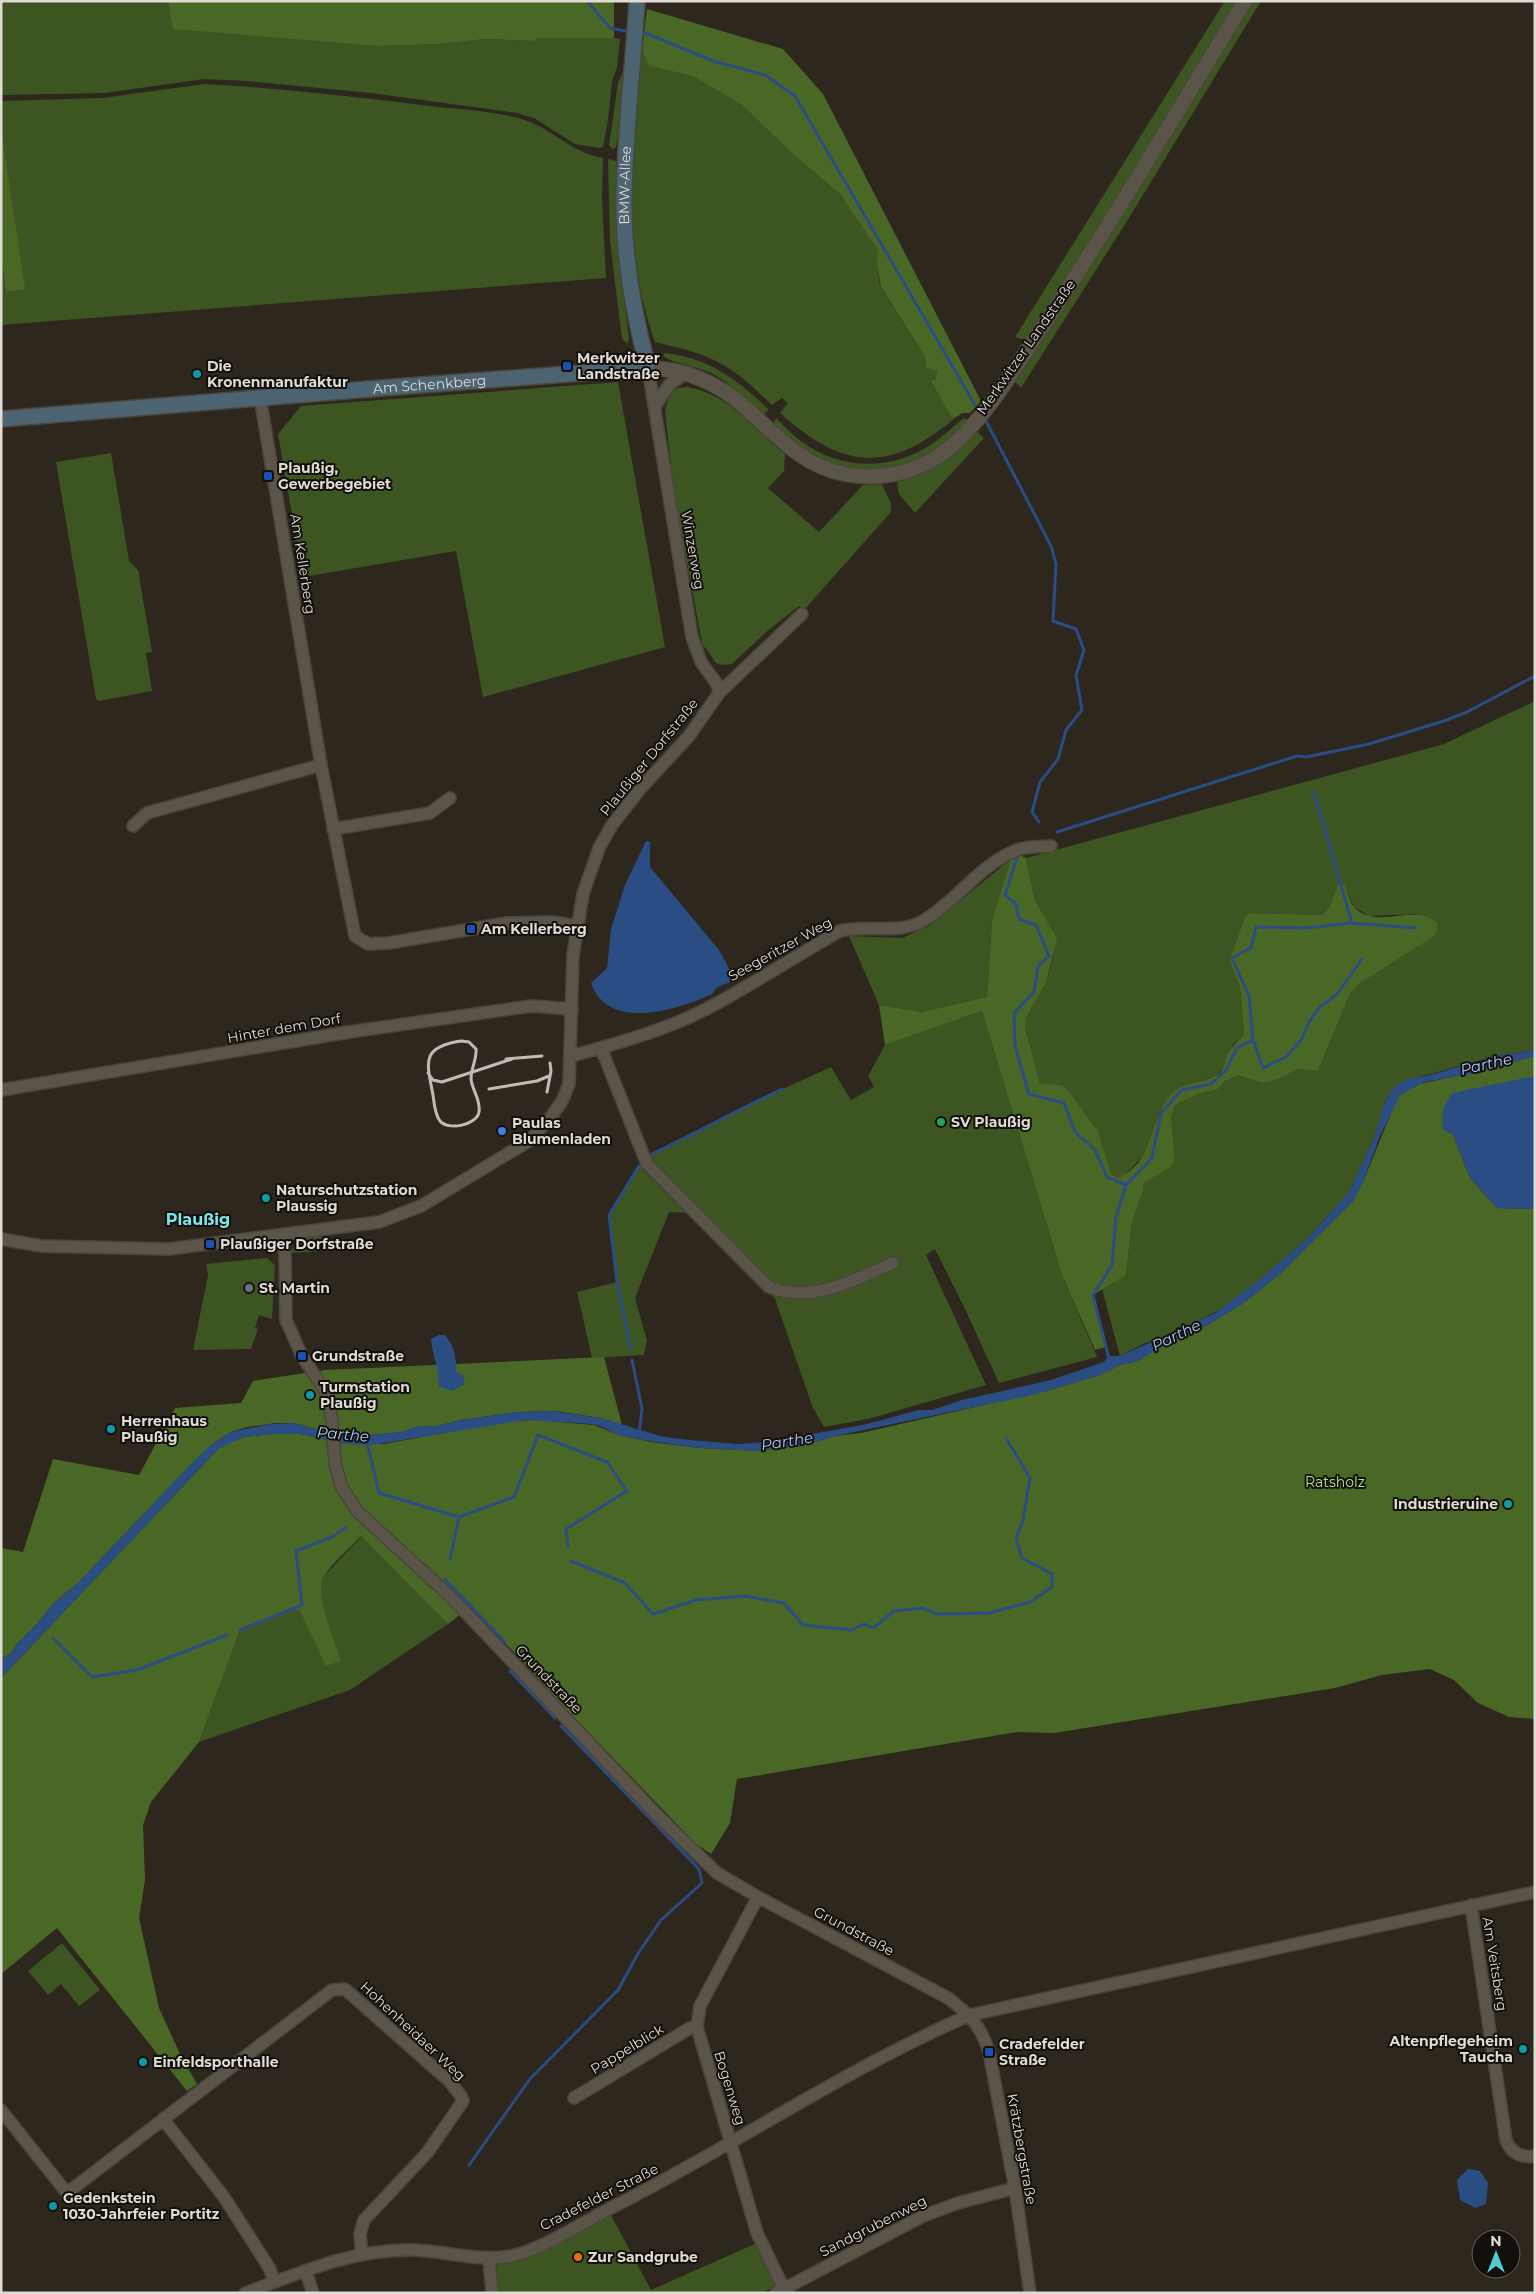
<svg xmlns="http://www.w3.org/2000/svg" width="1536" height="2294" viewBox="0 0 1536 2294" font-family="Montserrat,sans-serif">
<rect width="100%" height="100%" fill="#2d271d"/>
<!-- green -->
<path fill="#3d5521" d="M 1,1 L 168,1 L 380,46 L 440,44 L 485,39 L 535,41 L 536,38 L 614,38 L 620,39 L 617,67 L 612,81 L 608,120 L 603,147 L 599,148 L 575,144 L 534,118 L 517,113 L 371,93 L 247,81 L 204,79 L 105,93 L 1,95 Z
M 1225,1 L 1239,1 L 1028,341 L 1015,337 Z
M 1251,1 L 1261,1 L 1129,218 L 1021,388 L 1013,379 Z
M 640,51 L 642,51 L 649,66 L 692,76 L 742,105 L 789,151 L 840,194 L 879,250 L 877,265 L 880,286 L 925,357 L 926,368 L 937,371 L 935,381 L 930,381 L 951,415 L 955,418 C 888,474 844,470 780,413 L 788,403 L 782,398 L 772,405 C 755,389 736,370 714,360 C 695,351 675,347 655,342 C 621,249 633,147 640,51 Z
M 625,66 L 622,117 L 616,147 L 613,149 L 609,146 L 618,83 Z
M 205,84 C 277,88 349,96 421,105 C 452,109 487,110 518,118 C 550,126 569,152 603,158 L 602,199 L 606,278 L 1,325 L 1,255 L 6,292 L 1,101 L 102,98 Z
M 608,159 L 616,161 L 617,241 L 629,338 L 628,344 L 622,339 L 610,241 Z
M 665,353 C 707,357 740,381 769,410 L 763,415 C 747,400 731,383 711,373 C 696,366 677,365 663,356 Z
M 618,382 L 665,647 L 483,697 L 456,551 L 303,577 L 278,434 L 301,406 Z
M 687,387 C 730,394 753,429 785,454 L 784,471 L 768,488 L 819,532 L 863,485 L 882,484 L 891,503 L 891,512 L 804,610 L 799,606 L 766,632 L 732,664 L 722,665 L 716,663 L 705,647 L 703,648 L 673,487 L 665,410 L 670,392 L 678,388 Z
M 776,418 C 784,426 792,435 801,441 C 835,467 880,471 918,452 C 935,444 949,430 964,418 L 969,421 C 928,468 863,486 808,453 C 795,446 784,434 773,424 Z
M 974,429 L 984,438 L 915,513 L 899,494 L 897,482 Z
M 111,453 L 129,561 L 138,570 L 152,652 L 146,653 L 152,691 L 99,701 L 96,699 L 56,462 Z
M 1535,701 L 1535,1049 L 1519,1053 L 1503,1054 L 1405,1081 L 1390,1094 L 1385,1102 L 1374,1138 L 1349,1192 L 1310,1236 L 1259,1280 L 1227,1306 L 1171,1334 L 1143,1344 L 1120,1356 L 1102,1289 L 1126,1275 L 1132,1222 L 1143,1191 L 1143,1184 L 1171,1167 L 1175,1159 L 1171,1117 L 1175,1105 L 1200,1093 L 1217,1090 L 1225,1081 L 1238,1075 L 1261,1083 L 1274,1081 L 1299,1069 L 1318,1071 L 1350,994 L 1359,984 L 1394,961 L 1416,914 L 1369,916 L 1354,907 L 1345,886 L 1339,885 L 1330,906 L 1322,915 L 1249,913 L 1245,917 L 1229,960 L 1240,987 L 1244,1035 L 1233,1044 L 1223,1068 L 1216,1076 L 1177,1090 L 1159,1113 L 1151,1142 L 1141,1158 L 1124,1176 L 1117,1178 L 1111,1173 L 1098,1131 L 1068,1090 L 1062,1085 L 1040,1083 L 1025,1027 L 1027,1016 L 1046,983 L 1053,957 L 1044,917 L 1035,901 L 1026,858 L 1444,744 Z
M 1011,859 L 992,920 L 987,997 L 921,1012 L 879,1005 L 849,936 L 902,938 L 929,926 Z
M 982,1011 L 1062,1275 L 1097,1357 L 999,1383 L 964,1307 L 935,1249 L 926,1255 L 986,1385 L 868,1419 L 824,1427 L 813,1408 L 775,1299 L 766,1288 L 691,1213 L 669,1212 L 635,1298 L 647,1341 L 644,1355 L 592,1358 L 577,1292 L 617,1282 L 609,1215 L 639,1166 L 650,1155 L 688,1137 L 726,1115 L 831,1067 L 851,1100 L 874,1087 L 868,1076 L 885,1045 Z
M 322,1235 L 321,1251 L 291,1253 C 296,1238 308,1237 322,1235 Z
M 267,1258 L 275,1265 L 272,1319 L 259,1315 L 255,1328 L 258,1329 L 251,1349 L 193,1350 L 208,1275 L 206,1264 Z
M 362,1536 L 448,1624 L 350,1690 L 199,1742 L 240,1630 L 293,1610 L 300,1611 L 322,1599 L 320,1587 L 323,1577 Z
M 62,1943 L 100,1990 L 79,2006 L 61,1984 L 48,1995 L 28,1971 Z
M 611,2215 L 651,2290 L 757,2243 L 777,2285 L 762,2293 L 495,2293 L 494,2267 L 502,2262 L 530,2255 Z"/>
<!-- forest -->
<path fill="#4a6825" d="M 168,1 L 614,1 L 614,38 L 536,38 L 536,41 L 485,39 L 440,44 L 380,46 L 173,29 Z
M 647,9 L 783,49 L 823,94 L 981,401 L 970,413 L 962,413 L 955,418 L 951,416 L 930,380 L 935,381 L 937,371 L 926,368 L 925,357 L 881,287 L 877,265 L 878,250 L 840,194 L 789,151 L 742,105 L 692,76 L 649,66 L 642,51 Z
M 1,129 L 25,289 L 6,292 L 1,255 Z
M 1018,854 L 1026,858 L 1035,901 L 1057,938 L 1046,983 L 1027,1016 L 1025,1027 L 1040,1083 L 1062,1085 L 1068,1090 L 1098,1131 L 1111,1173 L 1117,1178 C 1153,1165 1149,1122 1169,1097 C 1183,1080 1202,1085 1217,1075 C 1224,1071 1224,1063 1227,1056 C 1231,1047 1237,1041 1244,1035 L 1240,987 L 1229,960 L 1245,917 L 1249,913 L 1322,915 L 1330,906 L 1338,885 L 1345,885 C 1348,892 1350,902 1354,907 C 1376,931 1415,902 1437,923 L 1437,929 L 1434,936 L 1359,984 L 1350,994 L 1318,1071 L 1299,1069 L 1274,1081 L 1261,1083 L 1238,1075 L 1225,1081 L 1217,1090 L 1200,1093 L 1175,1105 L 1171,1117 L 1175,1159 L 1171,1167 L 1143,1184 L 1143,1191 L 1132,1222 L 1126,1275 L 1093,1295 L 1106,1347 L 1095,1350 L 1062,1275 L 982,1011 L 885,1045 L 879,1005 L 921,1012 L 987,997 L 992,920 L 1011,859 Z
M 1535,1056 L 1535,1076 L 1453,1135 L 1470,1178 L 1497,1208 L 1535,1209 L 1535,1719 L 1509,1717 L 1478,1703 L 1454,1680 L 1430,1669 L 1382,1675 L 1335,1688 L 1054,1733 L 1017,1732 L 737,1779 L 730,1823 L 711,1854 L 695,1843 L 566,1709 L 471,1606 L 448,1624 L 361,1536 C 349,1549 334,1561 324,1576 C 313,1591 335,1643 341,1661 L 326,1666 L 300,1611 L 292,1610 L 240,1630 L 199,1742 L 151,1802 L 143,1825 L 145,1880 L 139,1918 L 159,2008 L 180,2054 L 197,2084 L 187,2091 L 57,1928 L 1,1974 L 1,1678 L 221,1446 L 244,1437 L 280,1433 L 301,1434 L 347,1444 L 384,1444 L 509,1421 L 536,1420 L 594,1425 L 619,1435 L 651,1442 L 700,1448 L 756,1451 L 802,1446 L 835,1436 L 861,1433 L 1050,1390 L 1100,1375 L 1120,1365 L 1138,1361 L 1163,1345 L 1196,1332 L 1242,1304 L 1281,1273 L 1353,1201 L 1363,1182 L 1396,1101 L 1400,1095 L 1419,1084 L 1471,1073 Z
M 604,1357 L 622,1425 L 601,1418 L 554,1411 L 517,1412 L 461,1420 L 437,1426 L 415,1427 L 402,1432 L 361,1436 L 326,1432 L 294,1423 L 276,1423 L 248,1427 L 231,1432 L 214,1443 L 197,1458 L 79,1582 L 53,1604 L 37,1624 L 17,1644 L 11,1653 L 1,1659 L 1,1548 L 23,1552 L 53,1459 L 139,1475 L 175,1408 L 241,1403 L 253,1381 L 325,1370 Z"/>
<!-- water -->
<path fill="#2a4d84" d="M 646,841 L 650,842 L 650,867 L 719,950 L 732,974 L 732,981 L 716,988 L 712,994 C 678,1010 608,1032 591,983 L 607,968 L 611,929 L 625,885 Z
M 1535,1049 L 1535,1056 L 1471,1074 L 1424,1082 L 1400,1095 L 1380,1136 L 1363,1182 L 1353,1201 L 1281,1273 L 1242,1304 L 1196,1332 L 1163,1345 L 1138,1361 L 1120,1365 L 1100,1375 L 1074,1383 L 1033,1395 L 835,1436 L 802,1446 L 756,1451 L 700,1448 L 643,1440 L 619,1435 L 598,1425 L 580,1423 L 525,1420 L 372,1445 L 345,1444 L 301,1434 L 273,1434 L 244,1437 L 218,1449 L 1,1678 L 1,1659 L 11,1653 L 17,1644 L 37,1624 L 53,1604 L 79,1582 L 197,1458 L 214,1443 L 231,1432 L 270,1424 L 294,1423 L 326,1432 L 361,1436 L 402,1432 L 415,1427 L 437,1426 L 462,1420 L 517,1412 L 551,1411 L 601,1418 L 660,1436 L 680,1439 L 737,1444 L 767,1442 L 863,1425 L 919,1410 L 932,1410 L 962,1400 L 1051,1380 L 1104,1362 L 1108,1356 L 1120,1356 L 1215,1313 L 1259,1280 L 1310,1236 L 1349,1192 L 1374,1138 L 1383,1107 L 1391,1091 L 1397,1085 L 1407,1079 L 1426,1076 L 1503,1054 L 1519,1053 Z
M 1535,1076 L 1535,1209 L 1497,1208 L 1470,1178 L 1453,1135 L 1443,1130 C 1441,1114 1443,1106 1452,1093 Z
M 439,1335 L 445,1335 C 454,1345 457,1359 456,1372 L 463,1375 L 465,1384 L 452,1391 L 438,1386 C 441,1372 432,1355 431,1339 Z
M 1468,2169 L 1480,2171 L 1488,2183 L 1486,2204 L 1475,2208 L 1460,2200 L 1457,2180 Z"/>
<g fill="none" stroke-linecap="round" stroke-linejoin="round">
<!-- stream -->
<path stroke="#2a4d84" stroke-width="3" d="M 587,1 L 610,28 L 631,32
M 640,33 L 648,34 L 713,61 L 765,75 L 795,96 L 975,405
M 986,421 L 1051,546 L 1056,564 L 1053,621 L 1076,629 L 1084,650 L 1076,675 L 1082,710 L 1066,730 L 1058,759 L 1040,782 L 1032,812 L 1039,822
M 1314,792 L 1352,923
M 1057,832 L 1297,756 L 1306,757 L 1369,744 L 1444,721 L 1467,712 L 1535,676
M 1018,854 L 1005,895 L 1016,904 L 1019,919 L 1036,925 L 1049,956 L 1038,966 L 1034,992 L 1014,1013 L 1015,1046 L 1029,1094 L 1064,1103 L 1075,1132 L 1095,1150 L 1107,1177 L 1126,1185 L 1116,1217 L 1112,1265 L 1093,1295 L 1109,1359
M 1253,1040 L 1263,1068 L 1286,1057 L 1302,1039 L 1309,1022 L 1320,1007 L 1337,994 L 1362,959
M 650,1155 C 695,1134 738,1110 782,1089
M 1126,1185 L 1152,1158 L 1161,1113 L 1182,1090 L 1211,1084 L 1226,1070 L 1237,1048 L 1253,1040 L 1249,996 L 1232,958 L 1251,948 L 1256,927 L 1306,928 L 1352,923 L 1416,928
M 631,1349 L 617,1282 L 609,1215 L 639,1166
M 632,1360 L 642,1409 L 639,1433
M 367,1442 L 379,1493 L 459,1517 L 514,1497 L 538,1435 L 607,1462 L 627,1491 L 566,1529 L 568,1547
M 450,1559 L 459,1517
M 571,1561 L 625,1583 L 653,1614 L 696,1600 L 744,1596 L 784,1603 L 803,1625 L 851,1630 L 864,1624 L 873,1628 L 894,1611 L 922,1608 L 938,1614 L 989,1613 L 1030,1602 L 1052,1587 L 1052,1574 L 1022,1558 L 1016,1538 L 1023,1521 L 1030,1478 L 1006,1438
M 445,1579 L 505,1642
M 240,1630 L 302,1605 L 296,1551 L 332,1537 L 346,1527
M 53,1638 L 92,1677 L 137,1670 L 227,1635
M 510,1671 L 555,1718
M 469,2165 L 530,2079 L 618,1990 L 639,1952 L 661,1920 L 702,1883 L 699,1869 L 561,1726"/>
<!-- minor casing -->
<g stroke="#4a453d" stroke-width="14">
<path id="minor" d="M 648,368 L 692,637 L 701,662 L 717,684 L 719,693
M 260,397 L 321,765 L 355,936 L 368,944 L 389,943 L 507,923 L 553,922 L 577,926
M 655,406 L 669,385 L 686,373
M 133,826 L 147,813 L 321,765
M 333,829 L 430,813 L 450,798
M 601,1048 L 647,1164 L 769,1287 C 811,1304 855,1280 893,1263
M 571,1056 C 615,1044 667,1030 708,1008 C 753,984 796,956 840,931 C 866,924 898,935 923,921 C 957,901 980,864 1017,850 C 1027,846 1041,847 1051,846
M 1,1090 L 349,1032 L 531,1006 L 572,1009
M 282,1236 L 285,1254 L 286,1320 L 302,1356 L 327,1394 L 332,1420 L 335,1462 L 341,1486 L 358,1512 L 450,1596 L 660,1818 L 717,1873 L 758,1897 L 948,1998 C 970,2015 980,2024 989,2052 L 1015,2188 L 1030,2293
M 1,1239 L 41,1246 L 169,1249 L 379,1222 L 421,1206 L 529,1141 L 551,1117 L 562,1101 L 569,1084 L 573,955 L 583,894 L 599,848 L 612,825 L 641,788 L 689,736 L 719,693 L 802,614
M 758,1897 L 700,2006 L 697,2027 L 757,2233 L 786,2293
M 1471,1905 L 1506,2140 C 1511,2153 1521,2158 1535,2156
M 574,2098 L 690,2028 L 697,2027
M 1,2110 L 67,2193 L 332,1990 L 345,1989 L 449,2081 L 461,2096 L 463,2101 L 427,2153 L 364,2220 L 360,2234 L 362,2255
M 163,2119 L 224,2197 L 270,2269 L 274,2282
M 489,2259 L 492,2293
M 306,2272 L 313,2293
M 245,2293 C 297,2274 353,2249 410,2250 C 450,2250 489,2267 528,2251 C 556,2240 583,2223 609,2209 C 732,2147 843,2070 970,2015 L 1535,1892
M 776,2293 L 923,2216 L 958,2203 L 1015,2188"/>
</g>
<!-- tertiary casing -->
<g stroke="#4a453d" stroke-width="16">
<path id="tertiary" d="M 648,368 C 685,368 720,384 747,409 C 777,436 803,466 844,474 C 875,480 907,475 934,459 C 976,433 1010,376 1037,335 C 1110,226 1176,113 1245,1"/>
</g>
<!-- secondary casing -->
<g stroke="#4a453d" stroke-width="18">
<g id="secondary">
<path id="s1" d="M 1,419 L 381,388 L 648,368 C 634,315 624,261 624,207 C 624,138 633,70 637,1"/>
</g>
</g>
<!-- minor -->
<use href="#minor" stroke="#5b5449" stroke-width="11"/>
<!-- tertiary -->
<use href="#tertiary" stroke="#5b5449" stroke-width="14"/>
<!-- secondary -->
<use href="#secondary" stroke="#4c6472" stroke-width="15"/>
<!-- rail -->
<path stroke="#c0bcb5" stroke-width="3" d="M 461,1041 L 469,1042 L 476,1049 C 477,1059 471,1068 471,1079 C 472,1090 481,1100 479,1112 C 477,1125 448,1131 440,1121 C 435,1115 434,1103 433,1095 C 427,1063 420,1047 461,1041 Z
M 506,1059 L 542,1056
M 428,1073 L 433,1080 L 442,1082 L 512,1059
M 489,1089 L 537,1081 L 549,1076
M 547,1092 L 551,1071 L 550,1063"/>
</g>
<!-- markers -->
<g fill="#1a4fb4" stroke="#13100c" stroke-width="2">
<rect x="562" y="361" width="10" height="10" rx="2.5"/>
<rect x="263" y="471" width="10" height="10" rx="2.5"/>
<rect x="466" y="924" width="10" height="10" rx="2.5"/>
<rect x="205" y="1239" width="10" height="10" rx="2.5"/>
<rect x="297" y="1351" width="10" height="10" rx="2.5"/>
<rect x="984" y="2047" width="10" height="10" rx="2.5"/>
</g>
<g fill="#0f9aa8" stroke="#13100c" stroke-width="2">
<circle cx="197" cy="374" r="5"/>
<circle cx="266" cy="1198" r="5"/>
<circle cx="310" cy="1395" r="5"/>
<circle cx="111" cy="1429" r="5"/>
<circle cx="1508" cy="1504" r="5"/>
<circle cx="1523" cy="2049" r="5"/>
<circle cx="143" cy="2062" r="5"/>
<circle cx="53" cy="2206" r="5"/>
</g>
<circle fill="#2e9e5b" stroke="#13100c" stroke-width="2" cx="941" cy="1122" r="5"/>
<circle fill="#3f7fe0" stroke="#13100c" stroke-width="2" cx="502" cy="1131" r="5"/>
<circle fill="#6b7280" stroke="#13100c" stroke-width="2" cx="249" cy="1288" r="5"/>
<circle fill="#e8710a" stroke="#13100c" stroke-width="2" cx="578" cy="2257" r="5"/>
<g text-anchor="middle" dominant-baseline="central" stroke-width="4" stroke-linejoin="round" paint-order="stroke">
<!-- street labels -->
<g font-size="14" fill="#dfdbd5" stroke="#13100c">
<text stroke="none"><textPath href="#s1" startOffset="834">BMW-Allee</textPath></text>
<text transform="translate(1026 347) rotate(-55)">Merkwitzer Landstraße</text>
<text stroke="none"><textPath href="#s1" startOffset="430">Am Schenkberg</textPath></text>
<text transform="translate(693 550) rotate(80)">Winzerweg</text>
<text transform="translate(303 564) rotate(81)">Am Kellerberg</text>
<text transform="translate(649 757) rotate(-51)">Plaußiger Dorfstraße</text>
<text transform="translate(780 949) rotate(-29)">Seegeritzer Weg</text>
<text transform="translate(284 1028) rotate(-10)">Hinter dem Dorf</text>
<text transform="translate(549 1679) rotate(46)">Grundstraße</text>
<text transform="translate(854 1931) rotate(28)">Grundstraße</text>
<text transform="translate(1495 1964) rotate(81)">Am Veitsberg</text>
<text transform="translate(413 2031) rotate(43)">Hohenheidaer Weg</text>
<text transform="translate(627 2049) rotate(-31)">Pappelblick</text>
<text transform="translate(730 2088) rotate(73)">Bogenweg</text>
<text transform="translate(1022 2149) rotate(80)">Krätzbergstraße</text>
<text transform="translate(599 2197) rotate(-27)">Cradefelder Straße</text>
<text transform="translate(873 2226) rotate(-27)">Sandgrubenweg</text>
</g>
<!-- poi labels -->
<g font-size="14" font-weight="bold" fill="#dfdbd5" stroke="#13100c" text-anchor="start">
<text x="577" y="358">Merkwitzer<tspan x="577" dy="16">Landstraße</tspan></text>
<text x="207" y="366">Die<tspan x="207" dy="16">Kronenmanufaktur</tspan></text>
<text x="278" y="468">Plaußig,<tspan x="278" dy="16">Gewerbegebiet</tspan></text>
<text x="481" y="929">Am Kellerberg</text>
<text x="951" y="1122">SV Plaußig</text>
<text x="512" y="1123">Paulas<tspan x="512" dy="16">Blumenladen</tspan></text>
<text x="276" y="1190">Naturschutzstation<tspan x="276" dy="16">Plaussig</tspan></text>
<text x="220" y="1244">Plaußiger Dorfstraße</text>
<text x="259" y="1288">St. Martin</text>
<text x="312" y="1356">Grundstraße</text>
<text x="320" y="1387">Turmstation<tspan x="320" dy="16">Plaußig</tspan></text>
<text x="121" y="1421">Herrenhaus<tspan x="121" dy="16">Plaußig</tspan></text>
<text x="1498" y="1504" text-anchor="end">Industrieruine</text>
<text x="1513" y="2041" text-anchor="end">Altenpflegeheim<tspan x="1513" dy="16">Taucha</tspan></text>
<text x="999" y="2044">Cradefelder<tspan x="999" dy="16">Straße</tspan></text>
<text x="153" y="2062">Einfeldsporthalle</text>
<text x="63" y="2198">Gedenkstein<tspan x="63" dy="16">1030-Jahrfeier Portitz</tspan></text>
<text x="588" y="2257">Zur Sandgrube</text>
</g>
<!-- park labels -->
<g font-size="14" fill="#b6e486" stroke="#13100c">
<text x="1335" y="1482">Ratsholz</text>
</g>
<!-- water labels -->
<g font-size="15" font-style="italic" fill="#abcbfc" stroke="#13100c">
<text transform="translate(1486 1064) rotate(-13)">Parthe</text>
<text transform="translate(1176 1335) rotate(-26)">Parthe</text>
<text transform="translate(343 1434) rotate(5)">Parthe</text>
<text transform="translate(787 1441) rotate(-9)">Parthe</text>
</g>
<!-- quarter labels -->
<g font-size="16" font-weight="bold" fill="#7ce8ee" stroke="#13100c">
<text x="198" y="1219">Plaußig</text>
</g>
</g>
<!-- border -->
<rect width="1536" height="2294" fill="none" stroke="#dfdbd5" stroke-width="5"/>
<!-- north arrow -->
<g transform="translate(1496 2254)"><circle r="24" fill="#13100c" stroke="#65615c"/>
<path d="M0-4L9 19L0 12L-9 19Z" fill="#51ccd3"/>
<text y="-8" font-size="14" font-weight="bold" text-anchor="middle" fill="#dfdbd5">N</text>
</g>
</svg>
